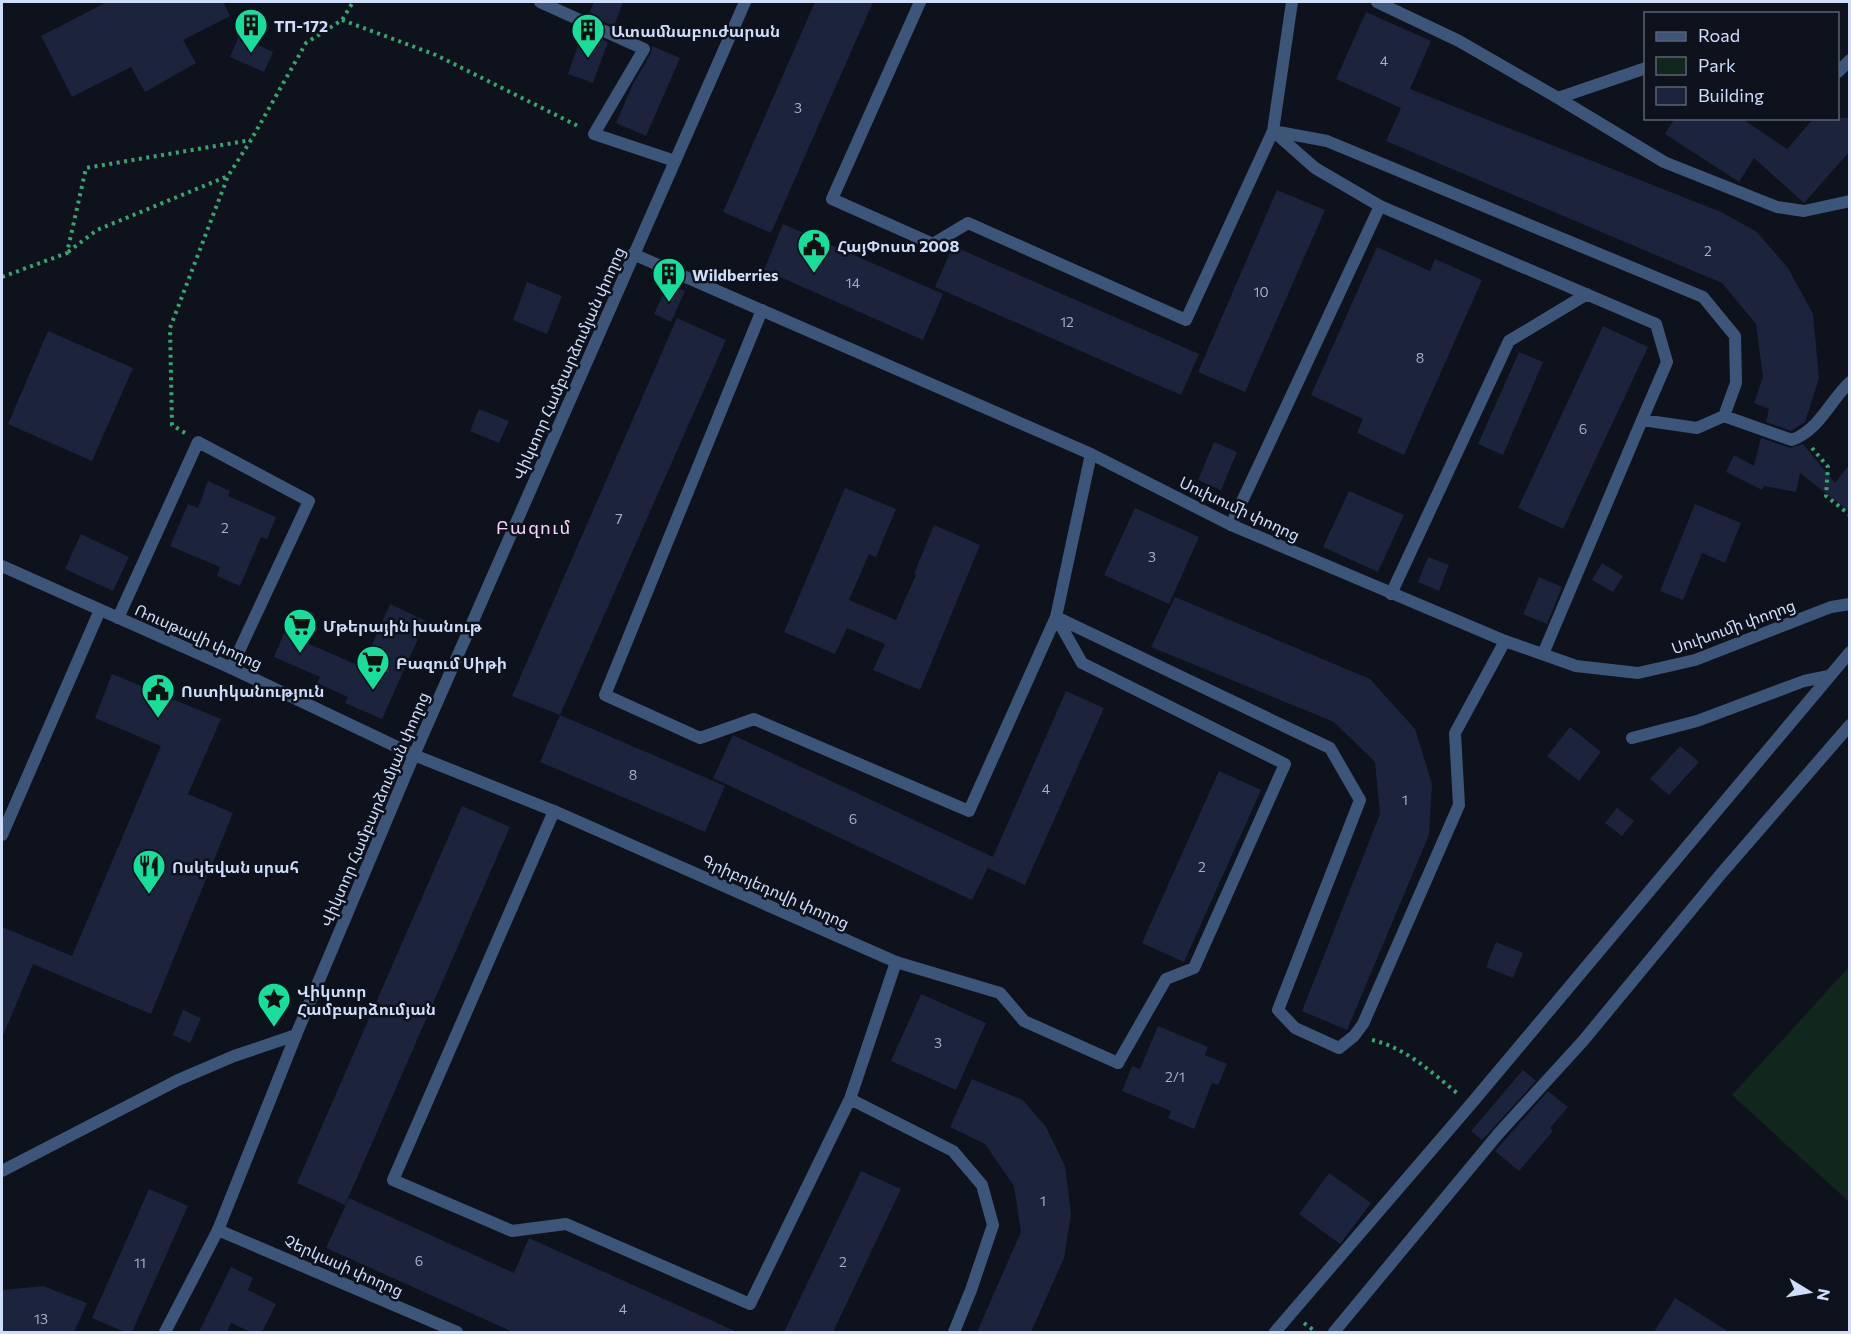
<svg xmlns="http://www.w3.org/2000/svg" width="1851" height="1334" viewBox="0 0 1851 1334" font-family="Commissioner,'Noto Sans Armenian',sans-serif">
<rect width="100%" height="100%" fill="#0e121d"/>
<!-- green -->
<path fill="#11261c" d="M 1849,967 L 1849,1202 L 1732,1095 Z"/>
<!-- building -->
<path fill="#1c233c" d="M 107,2 L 223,2 L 230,16 L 183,40 L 196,63 L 145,92 L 131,67 L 72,97 L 41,36 Z
M 594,2 L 623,2 L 614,26 L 589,15 Z
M 815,2 L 873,2 L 771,233 L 723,212 Z
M 1366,12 L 1431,41 L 1410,89 L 1721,212 L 1757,232 L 1788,268 L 1813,314 L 1819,378 L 1805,422 L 1791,431 L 1766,422 L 1769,409 L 1754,403 L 1763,377 L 1756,324 L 1722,283 L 1386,141 L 1401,108 L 1336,79 Z
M 583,31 L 608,42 L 593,83 L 568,74 Z
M 239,36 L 273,52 L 264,72 L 230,57 Z
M 652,46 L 680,58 L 646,136 L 616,123 L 633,84 L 651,53 Z
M 1675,118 L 1741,118 L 1787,149 L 1814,118 L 1850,118 L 1850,151 L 1804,203 L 1754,158 L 1739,182 L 1665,134 Z
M 1277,190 L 1325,210 L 1245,392 L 1198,372 Z
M 783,224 L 943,294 L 923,340 L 764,270 Z
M 953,246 L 1199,354 L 1181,395 L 935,287 Z
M 1377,247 L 1430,271 L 1435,259 L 1482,280 L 1404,455 L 1357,433 L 1363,419 L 1311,395 Z
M 527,282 L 562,296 L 547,334 L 513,320 Z
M 668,284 L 685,291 L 671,322 L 654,314 Z
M 677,318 L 726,340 L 560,715 L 512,696 Z
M 1603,326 L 1648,347 L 1563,529 L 1518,508 Z
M 48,331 L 133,368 L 92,461 L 8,424 Z
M 1519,352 L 1543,362 L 1503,455 L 1478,444 Z
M 479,409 L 509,421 L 499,443 L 470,431 Z
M 1761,438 L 1790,448 L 1803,444 L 1835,483 L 1850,464 L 1850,512 L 1800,473 L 1796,492 L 1764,486 L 1762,490 L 1726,472 L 1734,455 L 1754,466 Z
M 1214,442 L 1237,452 L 1221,490 L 1198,480 Z
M 208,481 L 230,491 L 228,496 L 276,517 L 267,539 L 261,537 L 240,586 L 217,576 L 220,567 L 170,546 L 188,504 L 198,508 Z
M 845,488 L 896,509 L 876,557 L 869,554 L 849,600 L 896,620 L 916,575 L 914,574 L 934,525 L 980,545 L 920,690 L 873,670 L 885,644 L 847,628 L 835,654 L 784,632 Z
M 1349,491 L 1404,515 L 1378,572 L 1323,547 Z
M 1695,504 L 1741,523 L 1725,563 L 1702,553 L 1683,600 L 1660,591 Z
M 1135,508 L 1199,537 L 1169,604 L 1104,575 Z
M 81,534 L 129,557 L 113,591 L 65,569 Z
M 1428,557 L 1449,565 L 1439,591 L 1418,582 Z
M 1602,563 L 1623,576 L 1613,592 L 1592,580 Z
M 1539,577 L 1562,587 L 1547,624 L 1523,614 Z
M 1175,597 L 1370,679 L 1415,729 L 1432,784 L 1429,835 L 1347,1030 L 1302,1011 L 1380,814 L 1375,762 L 1334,722 L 1151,647 Z
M 390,604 L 426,621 L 382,719 L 345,703 L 348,697 L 317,683 L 320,677 L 274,657 L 284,633 L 362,667 Z
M 112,674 L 221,719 L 188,794 L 233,813 L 151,1014 L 33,964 L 2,1038 L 2,927 L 72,956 L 161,746 L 95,718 Z
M 1066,691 L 1104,708 L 1025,885 L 988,868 Z
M 560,715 L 725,786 L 705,832 L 540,762 Z
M 1570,727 L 1601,752 L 1579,781 L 1547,756 Z
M 733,735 L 993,857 L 972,900 L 713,778 Z
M 1680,746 L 1699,762 L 1669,795 L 1650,779 Z
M 1219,771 L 1261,790 L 1184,962 L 1142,943 Z
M 462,806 L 510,827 L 345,1205 L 297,1183 Z
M 1617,808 L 1634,821 L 1622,836 L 1605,823 Z
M 1496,942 L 1523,953 L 1513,978 L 1486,967 Z
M 921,994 L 986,1023 L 956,1090 L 891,1061 Z
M 183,1010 L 201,1018 L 190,1043 L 173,1035 Z
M 1158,1026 L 1208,1047 L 1205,1055 L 1227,1064 L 1218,1085 L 1212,1083 L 1194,1129 L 1168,1118 L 1171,1111 L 1122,1091 L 1132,1066 L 1140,1069 Z
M 1523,1070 L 1536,1081 L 1482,1140 L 1471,1131 Z
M 972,1079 L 1023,1100 L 1046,1127 L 1065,1166 L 1071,1214 L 1064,1258 L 1031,1332 L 977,1332 L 1021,1232 L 1014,1186 L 985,1144 L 950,1127 Z
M 1548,1091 L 1568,1107 L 1550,1128 L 1553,1131 L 1519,1171 L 1495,1151 Z
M 861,1171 L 901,1189 L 833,1332 L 784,1332 Z
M 1329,1173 L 1371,1203 L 1340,1244 L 1299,1214 Z
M 149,1189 L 188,1206 L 132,1332 L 125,1332 L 92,1318 Z
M 349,1198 L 514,1273 L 529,1238 L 737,1332 L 513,1332 L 326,1248 Z
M 231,1267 L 253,1278 L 248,1290 L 276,1304 L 262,1332 L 251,1332 L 231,1323 L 227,1332 L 199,1332 Z
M 43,1286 L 87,1303 L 74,1332 L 2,1332 L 2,1290 Z
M 1675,1298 L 1729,1332 L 1654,1332 Z"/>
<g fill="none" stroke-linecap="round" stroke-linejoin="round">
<!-- path -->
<path stroke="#38a46e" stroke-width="4" stroke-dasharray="3 4.5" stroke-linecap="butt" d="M 342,20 L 436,55 L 580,127
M 68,252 L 97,230 L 228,176
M 2,277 L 67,253 L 86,168 L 251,140
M 185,433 L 172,425 L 170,328 L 228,176 L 251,140 L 306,43 L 342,20 L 353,2
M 1812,448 L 1828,467 L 1826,496 L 1850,515
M 1372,1040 C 1406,1048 1430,1071 1457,1093
M 1304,1323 L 1316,1332"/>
<!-- service -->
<path stroke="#3d5578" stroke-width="12" d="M 540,2 L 644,49 L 594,134 L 675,161
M 920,2 L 832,199 L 933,244 L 968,223 L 1186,320 L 1273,131 L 1315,168 L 1380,206 L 1656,324 L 1667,362 L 1642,420
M 1292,2 L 1273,131 L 1327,141 L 1703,297 L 1735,336 L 1736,383 L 1724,416 L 1697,428 L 1642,420 L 1543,654
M 1377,2 L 1459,41 L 1558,98 L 1664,162 L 1777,207 L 1804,211 L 1850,201
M 1838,72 L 1850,60
M 1558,98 L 1646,68
M 762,310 L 605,695 L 700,738 L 754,719 L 969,811 L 1056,617 L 1091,454
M 1724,416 L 1792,440 C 1820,429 1829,402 1850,382
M 1231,525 L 1380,206
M 1391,594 L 1509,341 L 1587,294
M 1056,617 L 1330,748 L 1360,800 L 1278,1010 L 1295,1028 L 1339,1048 L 1354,1036 L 1363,1024 L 1459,805 L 1455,733 L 1505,641
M 1056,617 L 1082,663 L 1285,764 L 1194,968 L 1166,979 L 1118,1063
M 118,618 L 198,442 L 309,501 L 231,668
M 1632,738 L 1697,721 L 1804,681 L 1829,676
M 554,811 L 393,1180 L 512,1231 L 566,1224 L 750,1304 L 850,1099 L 896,962
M 2,835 L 100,610
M 850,1099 L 953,1151 L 982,1185 L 993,1225 L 971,1290 L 954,1332
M 165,1332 L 218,1230
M 1334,1332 L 1499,1133 L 1583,1041 L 1720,875 L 1850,725"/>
<!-- minor -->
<path stroke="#3d5578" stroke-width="12" d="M 633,254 L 1091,454 L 1231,525 L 1505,641 L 1576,666 L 1638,673 L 1695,660 L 1831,607 L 1850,604
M 2,566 L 231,668 L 414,755 L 554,811 L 896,962 L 1000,993 L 1024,1021 L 1118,1063
M 296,1035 L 218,1230 L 457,1332
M 1275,1332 L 1471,1104 L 1850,652"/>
<!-- tertiary -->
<path stroke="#3d5578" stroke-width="12" d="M 2,1171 L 178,1080 L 234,1056 L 296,1035 L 414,755 L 745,2"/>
</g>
<!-- icons -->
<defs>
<g id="building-pin" transform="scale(1.725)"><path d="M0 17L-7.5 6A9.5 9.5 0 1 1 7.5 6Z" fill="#15df9a" stroke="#0e121d"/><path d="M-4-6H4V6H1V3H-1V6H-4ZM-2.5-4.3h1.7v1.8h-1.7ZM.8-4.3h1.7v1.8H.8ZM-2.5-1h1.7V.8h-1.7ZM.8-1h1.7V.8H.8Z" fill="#111"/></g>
<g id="civic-pin" transform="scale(1.725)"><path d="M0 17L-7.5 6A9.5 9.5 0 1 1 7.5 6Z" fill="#15df9a" stroke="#0e121d"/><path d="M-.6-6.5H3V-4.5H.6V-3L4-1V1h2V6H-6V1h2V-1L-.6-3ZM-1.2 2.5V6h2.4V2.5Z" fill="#111"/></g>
<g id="supermarket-pin" transform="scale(1.725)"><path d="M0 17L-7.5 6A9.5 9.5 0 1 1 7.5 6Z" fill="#15df9a" stroke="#0e121d"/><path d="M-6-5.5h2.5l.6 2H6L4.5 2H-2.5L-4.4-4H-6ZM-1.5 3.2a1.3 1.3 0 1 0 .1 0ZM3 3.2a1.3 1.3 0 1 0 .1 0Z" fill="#111"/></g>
<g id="restaurant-pin" transform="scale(1.725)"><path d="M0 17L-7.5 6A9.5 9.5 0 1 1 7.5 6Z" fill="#15df9a" stroke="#0e121d"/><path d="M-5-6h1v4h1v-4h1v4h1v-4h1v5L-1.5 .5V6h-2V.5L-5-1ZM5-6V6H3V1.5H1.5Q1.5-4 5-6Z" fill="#111"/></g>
<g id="sight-pin" transform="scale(1.725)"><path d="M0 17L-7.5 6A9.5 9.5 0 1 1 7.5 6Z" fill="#15df9a" stroke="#0e121d"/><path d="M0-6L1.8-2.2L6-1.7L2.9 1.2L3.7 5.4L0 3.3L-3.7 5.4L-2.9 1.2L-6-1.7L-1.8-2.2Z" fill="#111"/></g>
</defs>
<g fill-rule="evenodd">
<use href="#building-pin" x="251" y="25"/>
<use href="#building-pin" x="588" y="30"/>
<use href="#civic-pin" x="814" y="245"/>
<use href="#building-pin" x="669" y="274"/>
<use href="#supermarket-pin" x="300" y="625"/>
<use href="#supermarket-pin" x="373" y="662"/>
<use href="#civic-pin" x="158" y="690"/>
<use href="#restaurant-pin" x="149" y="866"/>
<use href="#sight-pin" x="274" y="999"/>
</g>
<g text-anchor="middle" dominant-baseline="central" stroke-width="5" stroke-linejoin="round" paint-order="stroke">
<!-- number labels -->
<g font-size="14" fill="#a2aeca">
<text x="1384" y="60">4</text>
<text x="798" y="107">3</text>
<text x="1708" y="250">2</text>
<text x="853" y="282">14</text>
<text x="1261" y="291">10</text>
<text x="1067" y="321">12</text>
<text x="1420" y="357">8</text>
<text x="1583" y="428">6</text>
<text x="619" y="518">7</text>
<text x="225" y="527">2</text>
<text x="1152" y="556">3</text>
<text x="633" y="774">8</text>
<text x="1046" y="788">4</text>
<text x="1405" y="799">1</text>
<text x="853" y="818">6</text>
<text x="1202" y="866">2</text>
<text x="938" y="1042">3</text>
<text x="1175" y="1076">2/1</text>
<text x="1043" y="1200">1</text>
<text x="419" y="1260">6</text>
<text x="843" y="1261">2</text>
<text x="140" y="1262">11</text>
<text x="623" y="1308">4</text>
<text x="41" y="1318">13</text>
</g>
<!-- poi labels -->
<g font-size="16" font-weight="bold" fill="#ceddfa" stroke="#0e121d" text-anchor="start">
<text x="274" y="25">ТП-172</text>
<text x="611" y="30">Ատամնաբուժարան</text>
<text x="837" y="245">ՀայՓոստ 2008</text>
<text x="692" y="274">Wildberries</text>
<text x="323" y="625">Մթերային խանութ</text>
<text x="396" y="662">Բազում Սիթի</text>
<text x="181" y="690">Ոստիկանություն</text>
<text x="172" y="866">Ոսկեվան սրահ</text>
<text x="297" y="990">Վիկտոր<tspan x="297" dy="18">Համբարձումյան</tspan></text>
</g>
<!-- street labels -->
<g font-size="16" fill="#ceddfa" stroke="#0e121d">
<text transform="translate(568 363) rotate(-66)">Վիկտոր Համբարձումյան փողոց</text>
<text transform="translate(1240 508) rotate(25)">Սուխումի փողոց</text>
<text transform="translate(1733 626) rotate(-20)">Սուխումի փողոց</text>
<text transform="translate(199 636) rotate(24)">Ռուսթավի փողոց</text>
<text transform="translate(374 809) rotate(-67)">Վիկտոր Համբարձումյան փողոց</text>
<text transform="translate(776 891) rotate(24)">Գրիբոյեդովի փողոց</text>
<text transform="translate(344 1265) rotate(24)">Չերկասի փողոց</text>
</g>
<!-- neighbourhood labels -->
<g font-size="18" letter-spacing="1.5" fill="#f7d0fb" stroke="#0e121d">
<text x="534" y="527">Բազում</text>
</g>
</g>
<!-- border -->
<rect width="1851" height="1334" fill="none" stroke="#ceddfa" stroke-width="6"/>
<!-- legend -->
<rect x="1644" y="12" width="195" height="108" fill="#0e121d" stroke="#5b6375" stroke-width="1.5"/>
<rect x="1656" y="32" width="30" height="9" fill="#3d5578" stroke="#5b6375" stroke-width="1.5"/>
<text x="1698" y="42" font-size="18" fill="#ceddfa">Road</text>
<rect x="1656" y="57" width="30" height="18" fill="#11261c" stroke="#5b6375" stroke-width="1.5"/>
<text x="1698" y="72" font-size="18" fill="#ceddfa">Park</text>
<rect x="1656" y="87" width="30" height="18" fill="#1c233c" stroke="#5b6375" stroke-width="1.5"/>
<text x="1698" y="102" font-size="18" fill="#ceddfa">Building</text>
<!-- north arrow -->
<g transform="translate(1809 1292) rotate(101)" stroke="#0e121d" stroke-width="4.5" paint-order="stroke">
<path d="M0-4.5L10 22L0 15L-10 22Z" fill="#ceddfa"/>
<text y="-9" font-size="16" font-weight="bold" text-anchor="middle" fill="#ceddfa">N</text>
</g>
</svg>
